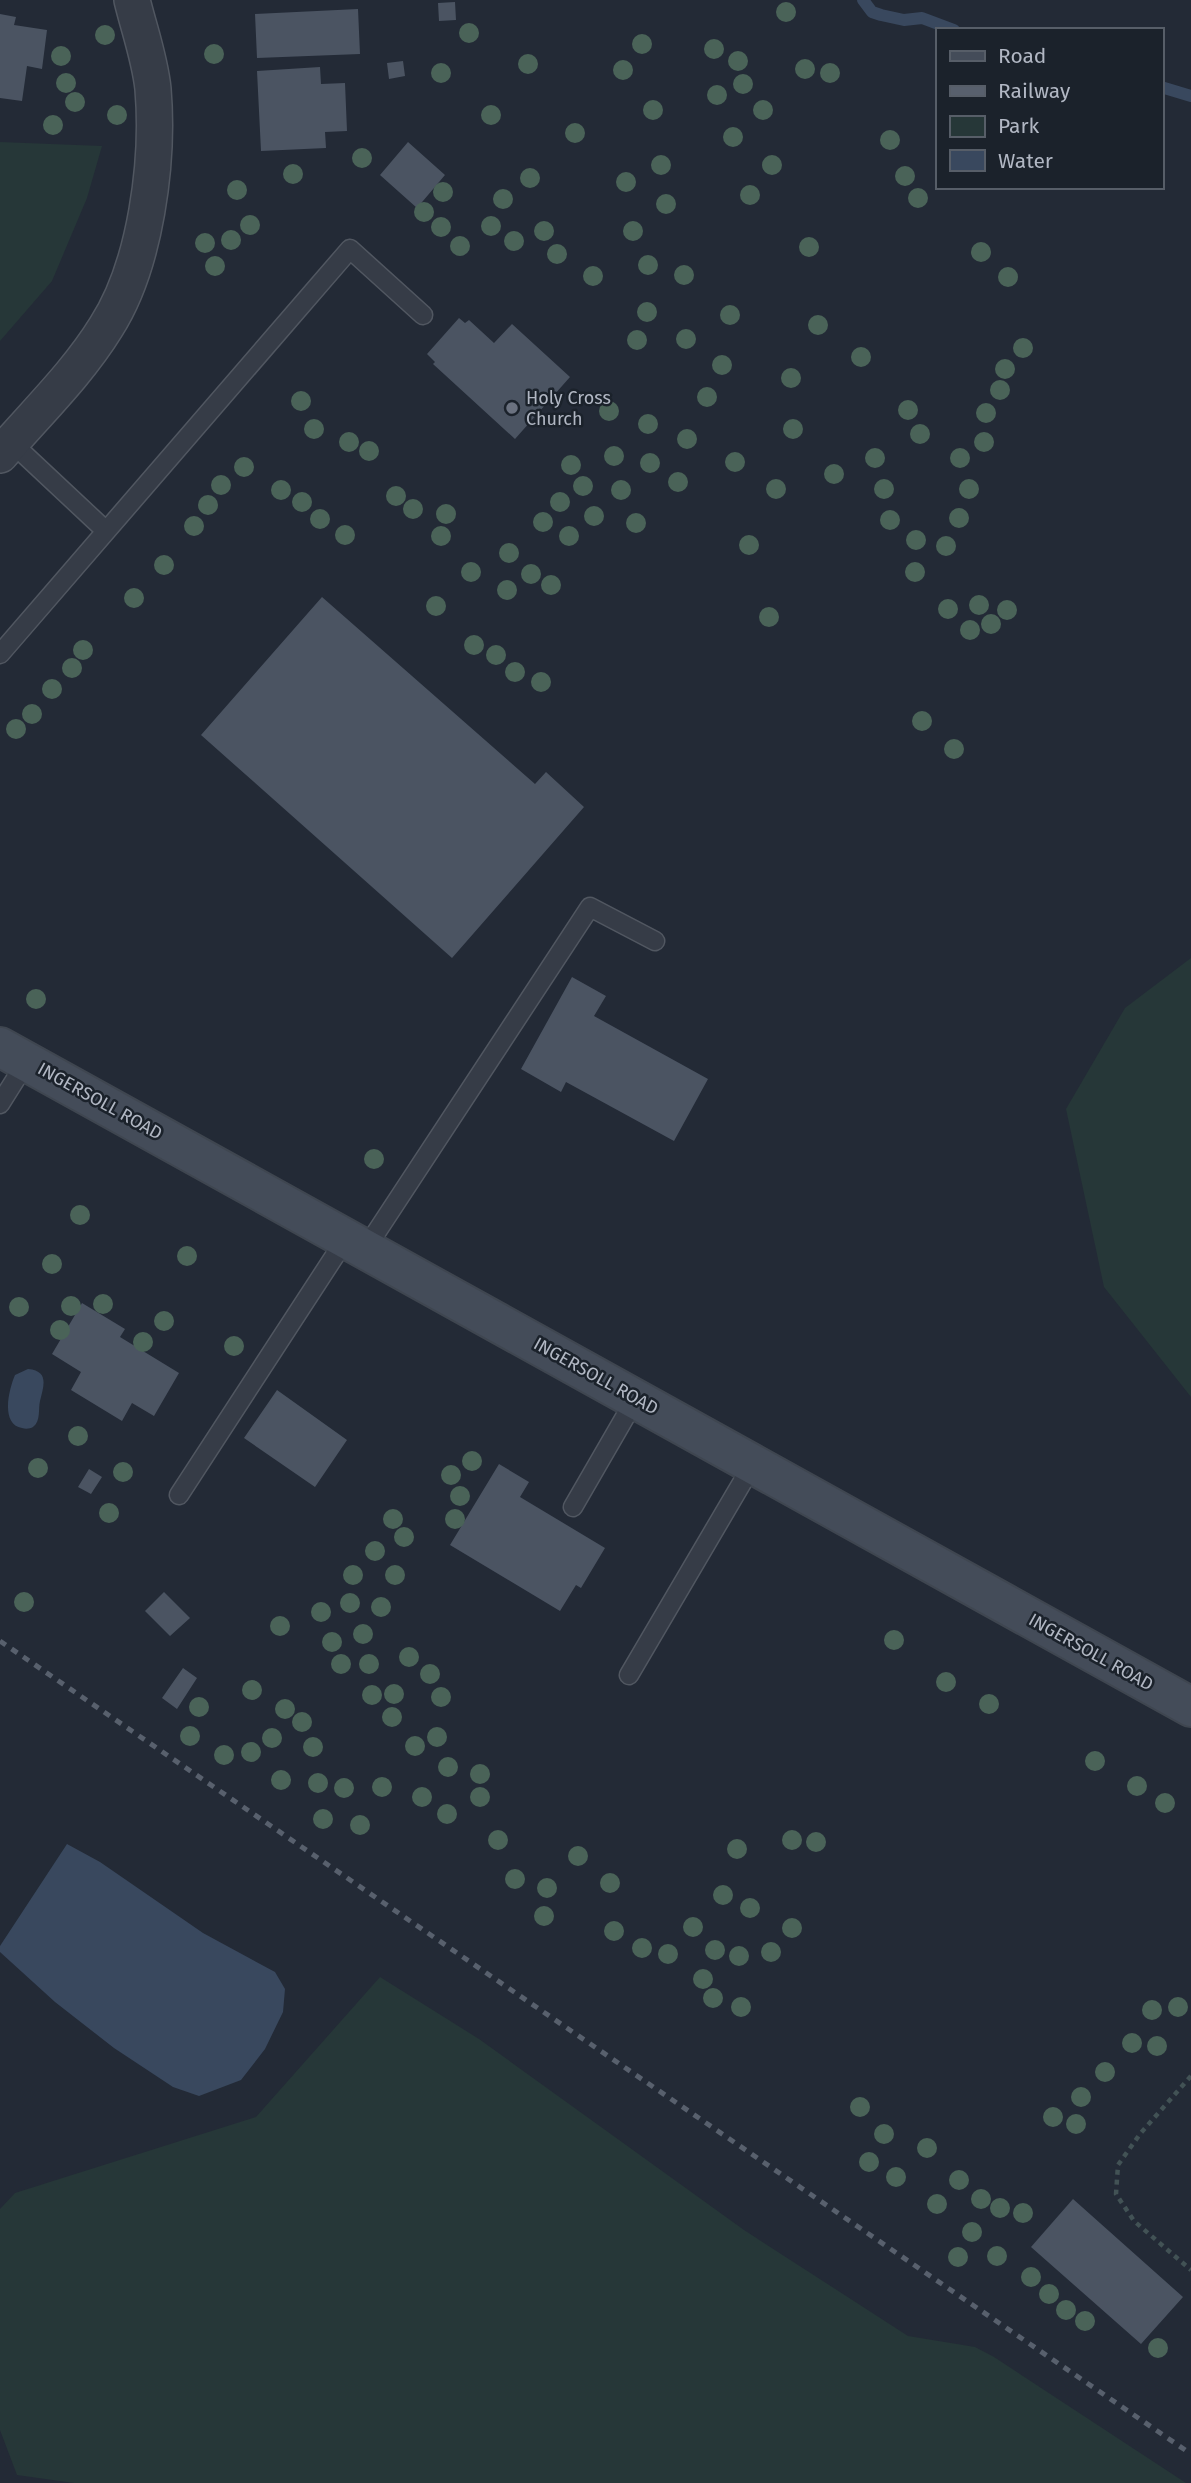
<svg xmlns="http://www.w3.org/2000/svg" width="1191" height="2483" viewBox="0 0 1191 2483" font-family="'Fira Sans',sans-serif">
<rect width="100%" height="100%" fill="#232a36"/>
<!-- green -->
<path fill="#263738" d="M 0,142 L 102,146 L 87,198 L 52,281 L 0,341 Z
M 1191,958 L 1191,1397 L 1104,1287 L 1066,1109 L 1125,1008 Z
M 380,1977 L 479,2039 L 744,2230 L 908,2336 L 975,2347 L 994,2357 L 1186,2483 L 74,2483 L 17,2475 L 0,2430 L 0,2209 L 15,2193 L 256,2117 Z"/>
<!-- water -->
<path fill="#39485e" d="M 28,1369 C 49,1371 44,1385 40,1401 C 38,1409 41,1421 33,1427 C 30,1429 25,1429 22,1428 C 0,1424 9,1389 15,1375 Z
M 67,1844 L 100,1862 L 203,1933 L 275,1972 L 285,1989 L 283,2012 L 265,2049 L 241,2080 L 199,2096 L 173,2087 L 114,2048 L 55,2002 L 0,1952 L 0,1946 Z"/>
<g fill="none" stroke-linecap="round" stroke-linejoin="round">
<!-- stream -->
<path stroke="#39485e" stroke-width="12" d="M 863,0 L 872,12 L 881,15 L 904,20 L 922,18 L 954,30
M 1161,87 L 1191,96"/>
</g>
<!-- building -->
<path fill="#4b5462" d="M 455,2 L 456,20 L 439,21 L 438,3 Z
M 358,9 L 360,54 L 257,58 L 255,14 Z
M 0,14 L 16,17 L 14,25 L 47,30 L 42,69 L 27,66 L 22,101 L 0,98 Z
M 403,61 L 405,76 L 389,79 L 387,63 Z
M 320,67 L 321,84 L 345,83 L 347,131 L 325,132 L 326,148 L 261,151 L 257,71 Z
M 408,142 L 445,175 L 417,208 L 380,175 Z
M 459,318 L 465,323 L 469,320 L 494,343 L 512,324 L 570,377 L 515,439 L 433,364 L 435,362 L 427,354 Z
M 322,597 L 535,784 L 546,772 L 584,807 L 452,958 L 201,735 Z
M 572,977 L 606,996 L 594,1016 L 708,1079 L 674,1141 L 566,1082 L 561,1092 L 521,1069 Z
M 82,1303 L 125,1329 L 120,1337 L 179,1373 L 154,1416 L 132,1403 L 122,1421 L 71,1390 L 81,1372 L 52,1354 Z
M 277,1390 L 347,1440 L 315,1487 L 244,1438 Z
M 499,1464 L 529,1482 L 520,1497 L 605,1548 L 581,1588 L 576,1585 L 560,1611 L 450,1545 Z
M 89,1469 L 102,1477 L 91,1494 L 78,1487 Z
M 164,1592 L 190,1618 L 170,1636 L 145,1611 Z
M 183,1668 L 197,1678 L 177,1709 L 162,1698 Z
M 1073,2199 L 1183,2297 L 1141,2344 L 1031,2247 Z"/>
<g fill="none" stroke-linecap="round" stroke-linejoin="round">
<!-- service casing -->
<g stroke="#515761" stroke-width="21">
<path id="service" d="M 11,442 L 105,530
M 0,654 L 350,249 L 423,315
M 0,1104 L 27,1061
M 366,1248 L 590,907 L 655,941
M 179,1495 L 347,1237
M 573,1507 L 636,1398
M 629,1675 L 753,1464"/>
</g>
<!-- minor casing -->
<g stroke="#515761" stroke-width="38">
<path id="minor" d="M 0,455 C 36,413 77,374 106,327 C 146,265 159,161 153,89 C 150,59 139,29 132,0"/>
</g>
<!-- secondary casing -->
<g stroke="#3f4650" stroke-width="42">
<path id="secondary" d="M 0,1047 L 1191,1707"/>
</g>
<!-- path -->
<path stroke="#425255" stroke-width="4.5" stroke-dasharray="5 5" stroke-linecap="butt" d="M 1191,2076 L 1140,2134 L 1118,2165 L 1116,2194 L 1134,2221 L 1191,2270"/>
<!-- service -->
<use href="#service" stroke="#363c47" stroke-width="18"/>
<!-- minor -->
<use href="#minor" stroke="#363c47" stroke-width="35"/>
<!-- secondary -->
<use href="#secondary" stroke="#444c59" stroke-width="38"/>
<!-- rail -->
<path stroke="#58606d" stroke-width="5" stroke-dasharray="7 7" stroke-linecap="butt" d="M 0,1641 L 1191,2454"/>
</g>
<!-- trees -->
<g fill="#4a6358">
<circle cx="786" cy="12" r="10"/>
<circle cx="469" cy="33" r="10"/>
<circle cx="105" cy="35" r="10"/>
<circle cx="642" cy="44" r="10"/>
<circle cx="714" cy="49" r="10"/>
<circle cx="214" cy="54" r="10"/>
<circle cx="61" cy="56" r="10"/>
<circle cx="738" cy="61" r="10"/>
<circle cx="528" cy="64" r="10"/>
<circle cx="805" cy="69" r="10"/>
<circle cx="623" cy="70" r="10"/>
<circle cx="441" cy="73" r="10"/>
<circle cx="830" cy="73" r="10"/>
<circle cx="66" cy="83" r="10"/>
<circle cx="743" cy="84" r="10"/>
<circle cx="717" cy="95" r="10"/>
<circle cx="75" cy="102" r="10"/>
<circle cx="653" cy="110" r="10"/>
<circle cx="763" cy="110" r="10"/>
<circle cx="117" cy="115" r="10"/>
<circle cx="491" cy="115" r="10"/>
<circle cx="53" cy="125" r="10"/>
<circle cx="575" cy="133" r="10"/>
<circle cx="733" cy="137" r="10"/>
<circle cx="890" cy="140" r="10"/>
<circle cx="362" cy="158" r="10"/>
<circle cx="661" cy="165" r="10"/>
<circle cx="772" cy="165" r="10"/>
<circle cx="293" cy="174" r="10"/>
<circle cx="905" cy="176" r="10"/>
<circle cx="530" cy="178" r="10"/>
<circle cx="626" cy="182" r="10"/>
<circle cx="237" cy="190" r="10"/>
<circle cx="443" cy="192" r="10"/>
<circle cx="750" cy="195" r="10"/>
<circle cx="918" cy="198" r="10"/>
<circle cx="503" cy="199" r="10"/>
<circle cx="666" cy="204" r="10"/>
<circle cx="424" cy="212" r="10"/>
<circle cx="250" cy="225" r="10"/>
<circle cx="491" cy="226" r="10"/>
<circle cx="441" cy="227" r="10"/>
<circle cx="544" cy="231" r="10"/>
<circle cx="633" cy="231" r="10"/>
<circle cx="231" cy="240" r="10"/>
<circle cx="514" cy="241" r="10"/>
<circle cx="205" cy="243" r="10"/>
<circle cx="460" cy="246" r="10"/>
<circle cx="809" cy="247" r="10"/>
<circle cx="981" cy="252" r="10"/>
<circle cx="557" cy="254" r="10"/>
<circle cx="648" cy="265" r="10"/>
<circle cx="215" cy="266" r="10"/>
<circle cx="684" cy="275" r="10"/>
<circle cx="593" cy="276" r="10"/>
<circle cx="1008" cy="277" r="10"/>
<circle cx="647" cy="312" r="10"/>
<circle cx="730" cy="315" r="10"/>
<circle cx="818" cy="325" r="10"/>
<circle cx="686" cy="339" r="10"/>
<circle cx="637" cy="340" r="10"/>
<circle cx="1023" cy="348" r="10"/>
<circle cx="861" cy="357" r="10"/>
<circle cx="722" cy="365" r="10"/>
<circle cx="1005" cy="369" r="10"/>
<circle cx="791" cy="378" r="10"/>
<circle cx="1000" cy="390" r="10"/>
<circle cx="707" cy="397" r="10"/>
<circle cx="301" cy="401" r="10"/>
<circle cx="908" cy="410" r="10"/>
<circle cx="609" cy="411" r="10"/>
<circle cx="986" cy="413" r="10"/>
<circle cx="648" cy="424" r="10"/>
<circle cx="314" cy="429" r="10"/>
<circle cx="793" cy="429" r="10"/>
<circle cx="920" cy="434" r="10"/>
<circle cx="687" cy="439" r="10"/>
<circle cx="349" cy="442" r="10"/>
<circle cx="984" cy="442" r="10"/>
<circle cx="369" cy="451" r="10"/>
<circle cx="614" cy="456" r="10"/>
<circle cx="875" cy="458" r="10"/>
<circle cx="960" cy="458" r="10"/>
<circle cx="735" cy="462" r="10"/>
<circle cx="650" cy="463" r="10"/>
<circle cx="571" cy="465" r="10"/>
<circle cx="244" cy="467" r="10"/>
<circle cx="834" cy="474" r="10"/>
<circle cx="678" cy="482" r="10"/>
<circle cx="221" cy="485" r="10"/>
<circle cx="583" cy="486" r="10"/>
<circle cx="776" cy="489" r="10"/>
<circle cx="884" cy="489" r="10"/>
<circle cx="969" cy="489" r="10"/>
<circle cx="281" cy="490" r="10"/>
<circle cx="621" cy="490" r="10"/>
<circle cx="396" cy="496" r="10"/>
<circle cx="302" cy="502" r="10"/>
<circle cx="560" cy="502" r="10"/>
<circle cx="208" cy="505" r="10"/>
<circle cx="413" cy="509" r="10"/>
<circle cx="446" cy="514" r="10"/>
<circle cx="594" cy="516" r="10"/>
<circle cx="959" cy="518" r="10"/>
<circle cx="320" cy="519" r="10"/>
<circle cx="890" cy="520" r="10"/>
<circle cx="543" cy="522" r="10"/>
<circle cx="636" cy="523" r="10"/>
<circle cx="194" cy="526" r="10"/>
<circle cx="345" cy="535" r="10"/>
<circle cx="441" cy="536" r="10"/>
<circle cx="569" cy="536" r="10"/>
<circle cx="916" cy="540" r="10"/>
<circle cx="749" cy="545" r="10"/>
<circle cx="946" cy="546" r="10"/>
<circle cx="509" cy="553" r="10"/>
<circle cx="164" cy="565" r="10"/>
<circle cx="471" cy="572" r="10"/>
<circle cx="915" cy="572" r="10"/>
<circle cx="531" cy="574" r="10"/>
<circle cx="551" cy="585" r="10"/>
<circle cx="507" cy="590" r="10"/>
<circle cx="134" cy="598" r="10"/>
<circle cx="979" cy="605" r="10"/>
<circle cx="436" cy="606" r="10"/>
<circle cx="948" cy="609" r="10"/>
<circle cx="1007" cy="610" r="10"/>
<circle cx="769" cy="617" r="10"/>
<circle cx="991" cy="624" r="10"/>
<circle cx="970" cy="630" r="10"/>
<circle cx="474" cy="645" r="10"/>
<circle cx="83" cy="650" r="10"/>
<circle cx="496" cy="655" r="10"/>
<circle cx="72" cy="668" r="10"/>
<circle cx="515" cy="672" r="10"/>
<circle cx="541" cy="682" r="10"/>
<circle cx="52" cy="689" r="10"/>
<circle cx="32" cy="714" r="10"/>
<circle cx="922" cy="721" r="10"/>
<circle cx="16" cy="729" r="10"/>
<circle cx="954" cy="749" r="10"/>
<circle cx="36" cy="999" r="10"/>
<circle cx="374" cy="1159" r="10"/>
<circle cx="80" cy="1215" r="10"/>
<circle cx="187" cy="1256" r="10"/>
<circle cx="52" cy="1264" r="10"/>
<circle cx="103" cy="1304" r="10"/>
<circle cx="71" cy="1306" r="10"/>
<circle cx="19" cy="1307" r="10"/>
<circle cx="164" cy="1321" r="10"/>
<circle cx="60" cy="1330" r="10"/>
<circle cx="143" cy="1342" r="10"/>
<circle cx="234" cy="1346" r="10"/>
<circle cx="78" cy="1436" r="10"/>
<circle cx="472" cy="1461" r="10"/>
<circle cx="38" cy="1468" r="10"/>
<circle cx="123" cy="1472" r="10"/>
<circle cx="451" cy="1475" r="10"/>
<circle cx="460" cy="1496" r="10"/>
<circle cx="109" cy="1513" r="10"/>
<circle cx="393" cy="1519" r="10"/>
<circle cx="455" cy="1519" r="10"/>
<circle cx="404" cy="1537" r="10"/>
<circle cx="375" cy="1551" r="10"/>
<circle cx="353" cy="1575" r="10"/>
<circle cx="395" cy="1575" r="10"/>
<circle cx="24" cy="1602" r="10"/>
<circle cx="350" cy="1603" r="10"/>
<circle cx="381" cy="1607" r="10"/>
<circle cx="321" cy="1612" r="10"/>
<circle cx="280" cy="1626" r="10"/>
<circle cx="363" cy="1634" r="10"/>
<circle cx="894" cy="1640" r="10"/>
<circle cx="332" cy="1642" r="10"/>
<circle cx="409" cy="1657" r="10"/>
<circle cx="341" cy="1664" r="10"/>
<circle cx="369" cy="1664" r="10"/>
<circle cx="430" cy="1674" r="10"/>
<circle cx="946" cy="1682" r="10"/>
<circle cx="252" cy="1690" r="10"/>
<circle cx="394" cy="1694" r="10"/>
<circle cx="372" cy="1695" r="10"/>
<circle cx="441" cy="1697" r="10"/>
<circle cx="989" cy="1704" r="10"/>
<circle cx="199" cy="1707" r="10"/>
<circle cx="285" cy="1709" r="10"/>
<circle cx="392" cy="1717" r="10"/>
<circle cx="302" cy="1722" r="10"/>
<circle cx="190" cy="1736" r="10"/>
<circle cx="437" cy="1737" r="10"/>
<circle cx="272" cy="1738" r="10"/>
<circle cx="415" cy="1746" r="10"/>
<circle cx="313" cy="1747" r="10"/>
<circle cx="251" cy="1752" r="10"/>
<circle cx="224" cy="1755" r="10"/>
<circle cx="1095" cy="1761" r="10"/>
<circle cx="448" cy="1767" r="10"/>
<circle cx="480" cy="1774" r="10"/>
<circle cx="281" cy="1780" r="10"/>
<circle cx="318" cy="1783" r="10"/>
<circle cx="1137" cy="1786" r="10"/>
<circle cx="382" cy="1787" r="10"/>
<circle cx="344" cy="1788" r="10"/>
<circle cx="422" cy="1797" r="10"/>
<circle cx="480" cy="1797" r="10"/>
<circle cx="1165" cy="1803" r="10"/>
<circle cx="447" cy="1814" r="10"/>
<circle cx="323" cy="1819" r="10"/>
<circle cx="360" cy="1825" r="10"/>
<circle cx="498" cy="1840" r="10"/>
<circle cx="792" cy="1840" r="10"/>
<circle cx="816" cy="1842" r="10"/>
<circle cx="737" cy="1849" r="10"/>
<circle cx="578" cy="1856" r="10"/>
<circle cx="515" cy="1879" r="10"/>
<circle cx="610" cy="1883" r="10"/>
<circle cx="547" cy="1888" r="10"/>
<circle cx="723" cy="1895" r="10"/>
<circle cx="750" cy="1908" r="10"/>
<circle cx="544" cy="1916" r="10"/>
<circle cx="693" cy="1927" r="10"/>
<circle cx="792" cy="1928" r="10"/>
<circle cx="614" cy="1931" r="10"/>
<circle cx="642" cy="1948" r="10"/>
<circle cx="715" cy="1950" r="10"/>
<circle cx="771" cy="1952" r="10"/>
<circle cx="668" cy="1954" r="10"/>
<circle cx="739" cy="1956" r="10"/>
<circle cx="703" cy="1979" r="10"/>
<circle cx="713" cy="1998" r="10"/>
<circle cx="741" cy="2007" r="10"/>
<circle cx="1178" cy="2007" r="10"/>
<circle cx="1152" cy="2010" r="10"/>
<circle cx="1132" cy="2043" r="10"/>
<circle cx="1157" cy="2046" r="10"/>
<circle cx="1105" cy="2072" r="10"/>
<circle cx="1081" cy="2097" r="10"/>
<circle cx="860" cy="2107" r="10"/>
<circle cx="1053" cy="2117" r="10"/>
<circle cx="1076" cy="2124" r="10"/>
<circle cx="884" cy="2134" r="10"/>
<circle cx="927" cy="2148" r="10"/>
<circle cx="869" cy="2162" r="10"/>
<circle cx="896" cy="2177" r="10"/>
<circle cx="959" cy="2180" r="10"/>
<circle cx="981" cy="2199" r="10"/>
<circle cx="937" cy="2204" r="10"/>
<circle cx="1000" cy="2208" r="10"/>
<circle cx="1023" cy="2213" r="10"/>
<circle cx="972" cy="2232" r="10"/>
<circle cx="997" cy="2256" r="10"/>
<circle cx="958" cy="2257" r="10"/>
<circle cx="1031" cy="2277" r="10"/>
<circle cx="1049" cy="2294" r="10"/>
<circle cx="1066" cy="2310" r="10"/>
<circle cx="1085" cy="2321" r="10"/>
<circle cx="1158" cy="2348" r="10"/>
</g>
<!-- markers -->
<circle fill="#6b7280" stroke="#1b222b" stroke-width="2.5" cx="512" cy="408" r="7"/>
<g text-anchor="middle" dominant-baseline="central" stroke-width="5" stroke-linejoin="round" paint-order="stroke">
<!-- poi labels -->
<g font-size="18" fill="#b1b7c3" stroke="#1b222b" text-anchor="start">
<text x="526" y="398">Holy Cross<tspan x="526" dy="21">Church</tspan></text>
</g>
<!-- street labels -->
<g font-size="18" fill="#b1b7c3" stroke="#1b222b">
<text transform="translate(100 1101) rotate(29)">INGERSOLL ROAD</text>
<text transform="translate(596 1376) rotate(29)">INGERSOLL ROAD</text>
<text transform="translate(1091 1652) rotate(29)">INGERSOLL ROAD</text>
</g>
</g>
<!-- legend -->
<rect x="936" y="28" width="228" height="161" fill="#1b222b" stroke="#575e68" stroke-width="2"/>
<rect x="950" y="51" width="35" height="10" fill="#444c59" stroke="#575e68" stroke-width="2"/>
<text x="998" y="63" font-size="21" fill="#b1b7c3">Road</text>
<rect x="950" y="86" width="35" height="10" fill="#58606d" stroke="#575e68" stroke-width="2"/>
<text x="998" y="98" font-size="21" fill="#b1b7c3">Railway</text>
<rect x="950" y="116" width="35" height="21" fill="#263738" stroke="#575e68" stroke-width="2"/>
<text x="998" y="133" font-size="21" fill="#b1b7c3">Park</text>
<rect x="950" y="150" width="35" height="21" fill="#39485e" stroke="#575e68" stroke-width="2"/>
<text x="998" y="168" font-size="21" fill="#b1b7c3">Water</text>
</svg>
